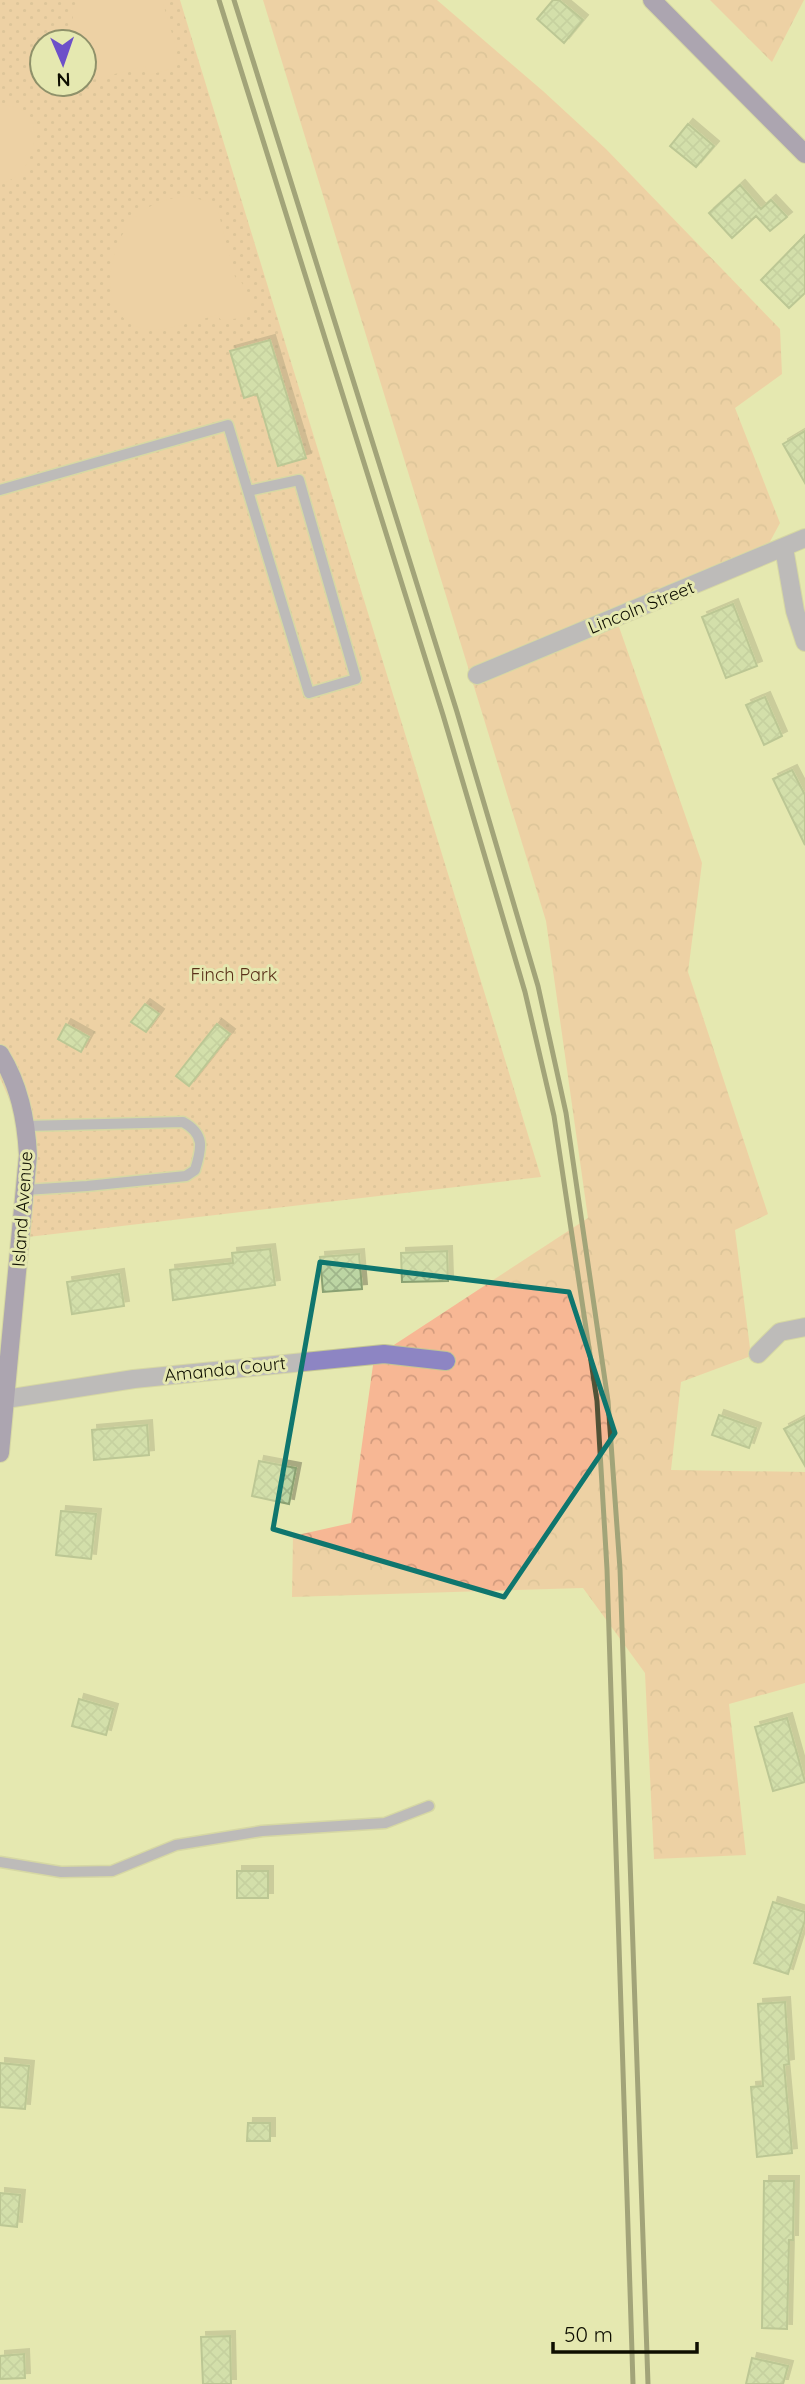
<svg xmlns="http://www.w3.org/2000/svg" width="805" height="2384" viewBox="0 0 805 2384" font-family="Quicksand,sans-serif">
<defs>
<pattern id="forest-crowns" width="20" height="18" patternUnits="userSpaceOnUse" patternTransform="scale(1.75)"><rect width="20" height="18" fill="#f7b794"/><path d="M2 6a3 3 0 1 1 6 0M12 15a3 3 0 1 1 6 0" fill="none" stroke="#d39c7e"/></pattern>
<pattern id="park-dots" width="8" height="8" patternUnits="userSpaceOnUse" patternTransform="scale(1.75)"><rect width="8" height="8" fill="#f7b794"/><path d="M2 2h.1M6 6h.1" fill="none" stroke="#d39c7e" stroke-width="1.8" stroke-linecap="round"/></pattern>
<pattern id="building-cross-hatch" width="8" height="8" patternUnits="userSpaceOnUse" patternTransform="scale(1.75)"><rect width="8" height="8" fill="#bcd5a3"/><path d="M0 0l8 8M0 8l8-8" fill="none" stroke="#a0b68b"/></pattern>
<filter id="shadow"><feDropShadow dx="5" dy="-5" stdDeviation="0" flood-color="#0004"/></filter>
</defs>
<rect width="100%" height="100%" fill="#e5e8b0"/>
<!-- forest -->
<path fill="url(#forest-crowns)" d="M 263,0 L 437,0 L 543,91 L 606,149 L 780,329 L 782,374 L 735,408 L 780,523 L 758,564 L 618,624 L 702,863 L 688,972 L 768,1214 L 735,1230 L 751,1356 L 681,1382 L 671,1470 L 805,1472 L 805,1683 L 729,1704 L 746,1855 L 654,1859 L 645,1673 L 583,1588 L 292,1597 L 293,1536 L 351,1523 L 374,1358 L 588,1218 L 546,921 Z
M 710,0 L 804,0 L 772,62 Z"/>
<!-- park -->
<path fill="url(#park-dots)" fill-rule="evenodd" d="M 0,0 L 180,0 L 541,1177 L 28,1237 L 30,1147 L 0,1078 ZM 42,42 L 84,42 L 84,84 L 42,84 Z"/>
<!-- pitch -->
<path fill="#f7b794" d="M 85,0 L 162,0 L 176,47 L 177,61 L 170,69 L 149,75 L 145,66 L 92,80 L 84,71 L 84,42 L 70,42 L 73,16 Z
M 0,104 C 8,106 20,107 26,113 C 40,126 34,156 23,170 C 18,177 8,181 0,185 Z
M 184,196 L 216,203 L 235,277 L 240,280 L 253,301 L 243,318 L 221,320 L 217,315 C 197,320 164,333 144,329 C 93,317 107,239 140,213 C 153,203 168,199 184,196 Z"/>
<!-- building -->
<path fill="url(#building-cross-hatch)" stroke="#8aa172" stroke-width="2" filter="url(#shadow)" d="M 553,0 L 559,0 L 583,20 L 564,43 L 537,19 Z
M 688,124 L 714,146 L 696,167 L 670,146 Z
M 740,185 L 761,209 L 771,200 L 787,217 L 770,231 L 756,216 L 732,238 L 709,213 Z
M 805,235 L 805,293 L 789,308 L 761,280 Z
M 270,340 L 306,458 L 278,466 L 257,394 L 244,398 L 230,351 Z
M 805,431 L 805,483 L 783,444 Z
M 733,604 L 757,666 L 726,678 L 702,617 Z
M 765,697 L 782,736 L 764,745 L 746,705 Z
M 792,770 L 805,795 L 805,845 L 773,779 Z
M 145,1004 L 159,1014 L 146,1032 L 131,1022 Z
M 66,1024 L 89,1037 L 81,1052 L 58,1039 Z
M 217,1024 L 230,1034 L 189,1086 L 176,1076 Z
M 270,1249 L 275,1285 L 173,1300 L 170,1270 L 233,1263 L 232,1253 Z
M 447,1251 L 448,1281 L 402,1282 L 401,1253 Z
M 359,1254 L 362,1289 L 323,1292 L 320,1257 Z
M 119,1274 L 124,1306 L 72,1314 L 67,1282 Z
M 719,1415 L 756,1428 L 749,1448 L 712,1435 Z
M 805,1418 L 805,1466 L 784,1429 Z
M 147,1425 L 149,1455 L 94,1460 L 92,1430 Z
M 259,1461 L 296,1468 L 289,1504 L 252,1496 Z
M 61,1511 L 96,1514 L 91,1559 L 56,1555 Z
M 79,1699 L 113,1709 L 106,1735 L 72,1726 Z
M 787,1718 L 805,1782 L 773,1791 L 755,1727 Z
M 237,1871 L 268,1871 L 268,1898 L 237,1898 Z
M 773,1902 L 805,1912 L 805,1920 L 788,1974 L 754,1963 Z
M 785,2002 L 789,2064 L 784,2065 L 792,2153 L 757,2157 L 751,2087 L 763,2086 L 758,2004 Z
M 0,2063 L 29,2066 L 25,2109 L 0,2107 Z
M 248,2123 L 270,2123 L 270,2141 L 247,2141 Z
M 764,2181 L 794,2181 L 793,2240 L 789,2240 L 787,2329 L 762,2328 Z
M 0,2193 L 20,2195 L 17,2227 L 0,2225 Z
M 230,2336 L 231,2384 L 203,2384 L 201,2337 Z
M 24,2354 L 25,2378 L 0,2379 L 0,2356 Z
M 752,2358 L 788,2366 L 783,2384 L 746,2384 Z"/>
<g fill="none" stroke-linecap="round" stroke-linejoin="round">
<!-- lane casing -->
<g stroke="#c3c594" stroke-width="13">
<path id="lane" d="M 0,490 L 228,425 L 309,693 L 356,679 L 299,480 L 248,491
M 25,1190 L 87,1186 L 186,1176 L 195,1170 C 202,1148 205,1134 183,1122 L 26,1126
M 0,1862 L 61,1872 L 112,1871 L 176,1845 L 262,1831 L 385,1823 L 429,1806"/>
</g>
<!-- street casing -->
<g stroke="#c3c594" stroke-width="20">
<path id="street" d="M 784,548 L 795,611 L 805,642
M 477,675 L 805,538
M 758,1354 L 780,1332 L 805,1327
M 6,1399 L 134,1379 L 384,1354 L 446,1361"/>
</g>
<!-- secondary casing -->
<g stroke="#c3c594" stroke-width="20">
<path id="secondary" d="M 652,0 L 805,154
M 0,1054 C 19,1085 26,1118 28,1155 L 0,1453"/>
</g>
<!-- lane -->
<use href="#lane" stroke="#8d85c3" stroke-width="10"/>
<!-- street -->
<use href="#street" stroke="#8d85c3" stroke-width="18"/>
<!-- secondary -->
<use href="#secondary" stroke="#6654af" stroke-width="18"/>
<!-- rail -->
<path stroke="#515237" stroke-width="5" d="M 219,0 L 443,715 L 525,992 L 554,1116 L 597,1401 L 607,1569 L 633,2384
M 234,0 L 457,712 L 538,986 L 566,1113 L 608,1401 L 620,1569 L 648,2384"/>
</g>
<!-- marked area -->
<path d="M0 0H805V2384H0ZM 320,1262 L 569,1292 L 615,1433 L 504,1597 L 273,1529 Z" fill="#e5e8b0" fill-opacity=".55" fill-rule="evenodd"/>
<path fill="none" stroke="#0f766e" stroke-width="5" stroke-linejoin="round" d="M 320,1262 L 569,1292 L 615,1433 L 504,1597 L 273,1529 Z"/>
<g text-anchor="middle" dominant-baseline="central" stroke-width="6" stroke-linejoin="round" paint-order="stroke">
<!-- street labels -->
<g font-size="18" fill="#0e0e00" stroke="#e5e8b0">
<text transform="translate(641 607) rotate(-22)">Lincoln Street</text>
<text transform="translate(22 1209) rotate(-86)">Island Avenue</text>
<text transform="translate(225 1369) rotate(-6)">Amanda Court</text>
</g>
<!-- park labels -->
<g font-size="18" fill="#5a3119" stroke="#e5e8b0">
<text x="234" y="974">Finch Park</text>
</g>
</g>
<!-- north arrow -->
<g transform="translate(63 63) rotate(178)"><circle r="33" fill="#e5e8b0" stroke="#8f916a" stroke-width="2"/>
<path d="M0-5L12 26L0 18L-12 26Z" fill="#6d50c9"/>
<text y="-10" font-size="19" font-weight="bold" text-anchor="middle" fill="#0e0e00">N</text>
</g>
<!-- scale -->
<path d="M553 2342v10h144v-10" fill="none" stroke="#0e0e00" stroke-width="3.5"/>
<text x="564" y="2342" font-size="21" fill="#0e0e00" stroke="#e5e8b0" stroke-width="5" paint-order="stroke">50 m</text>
</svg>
